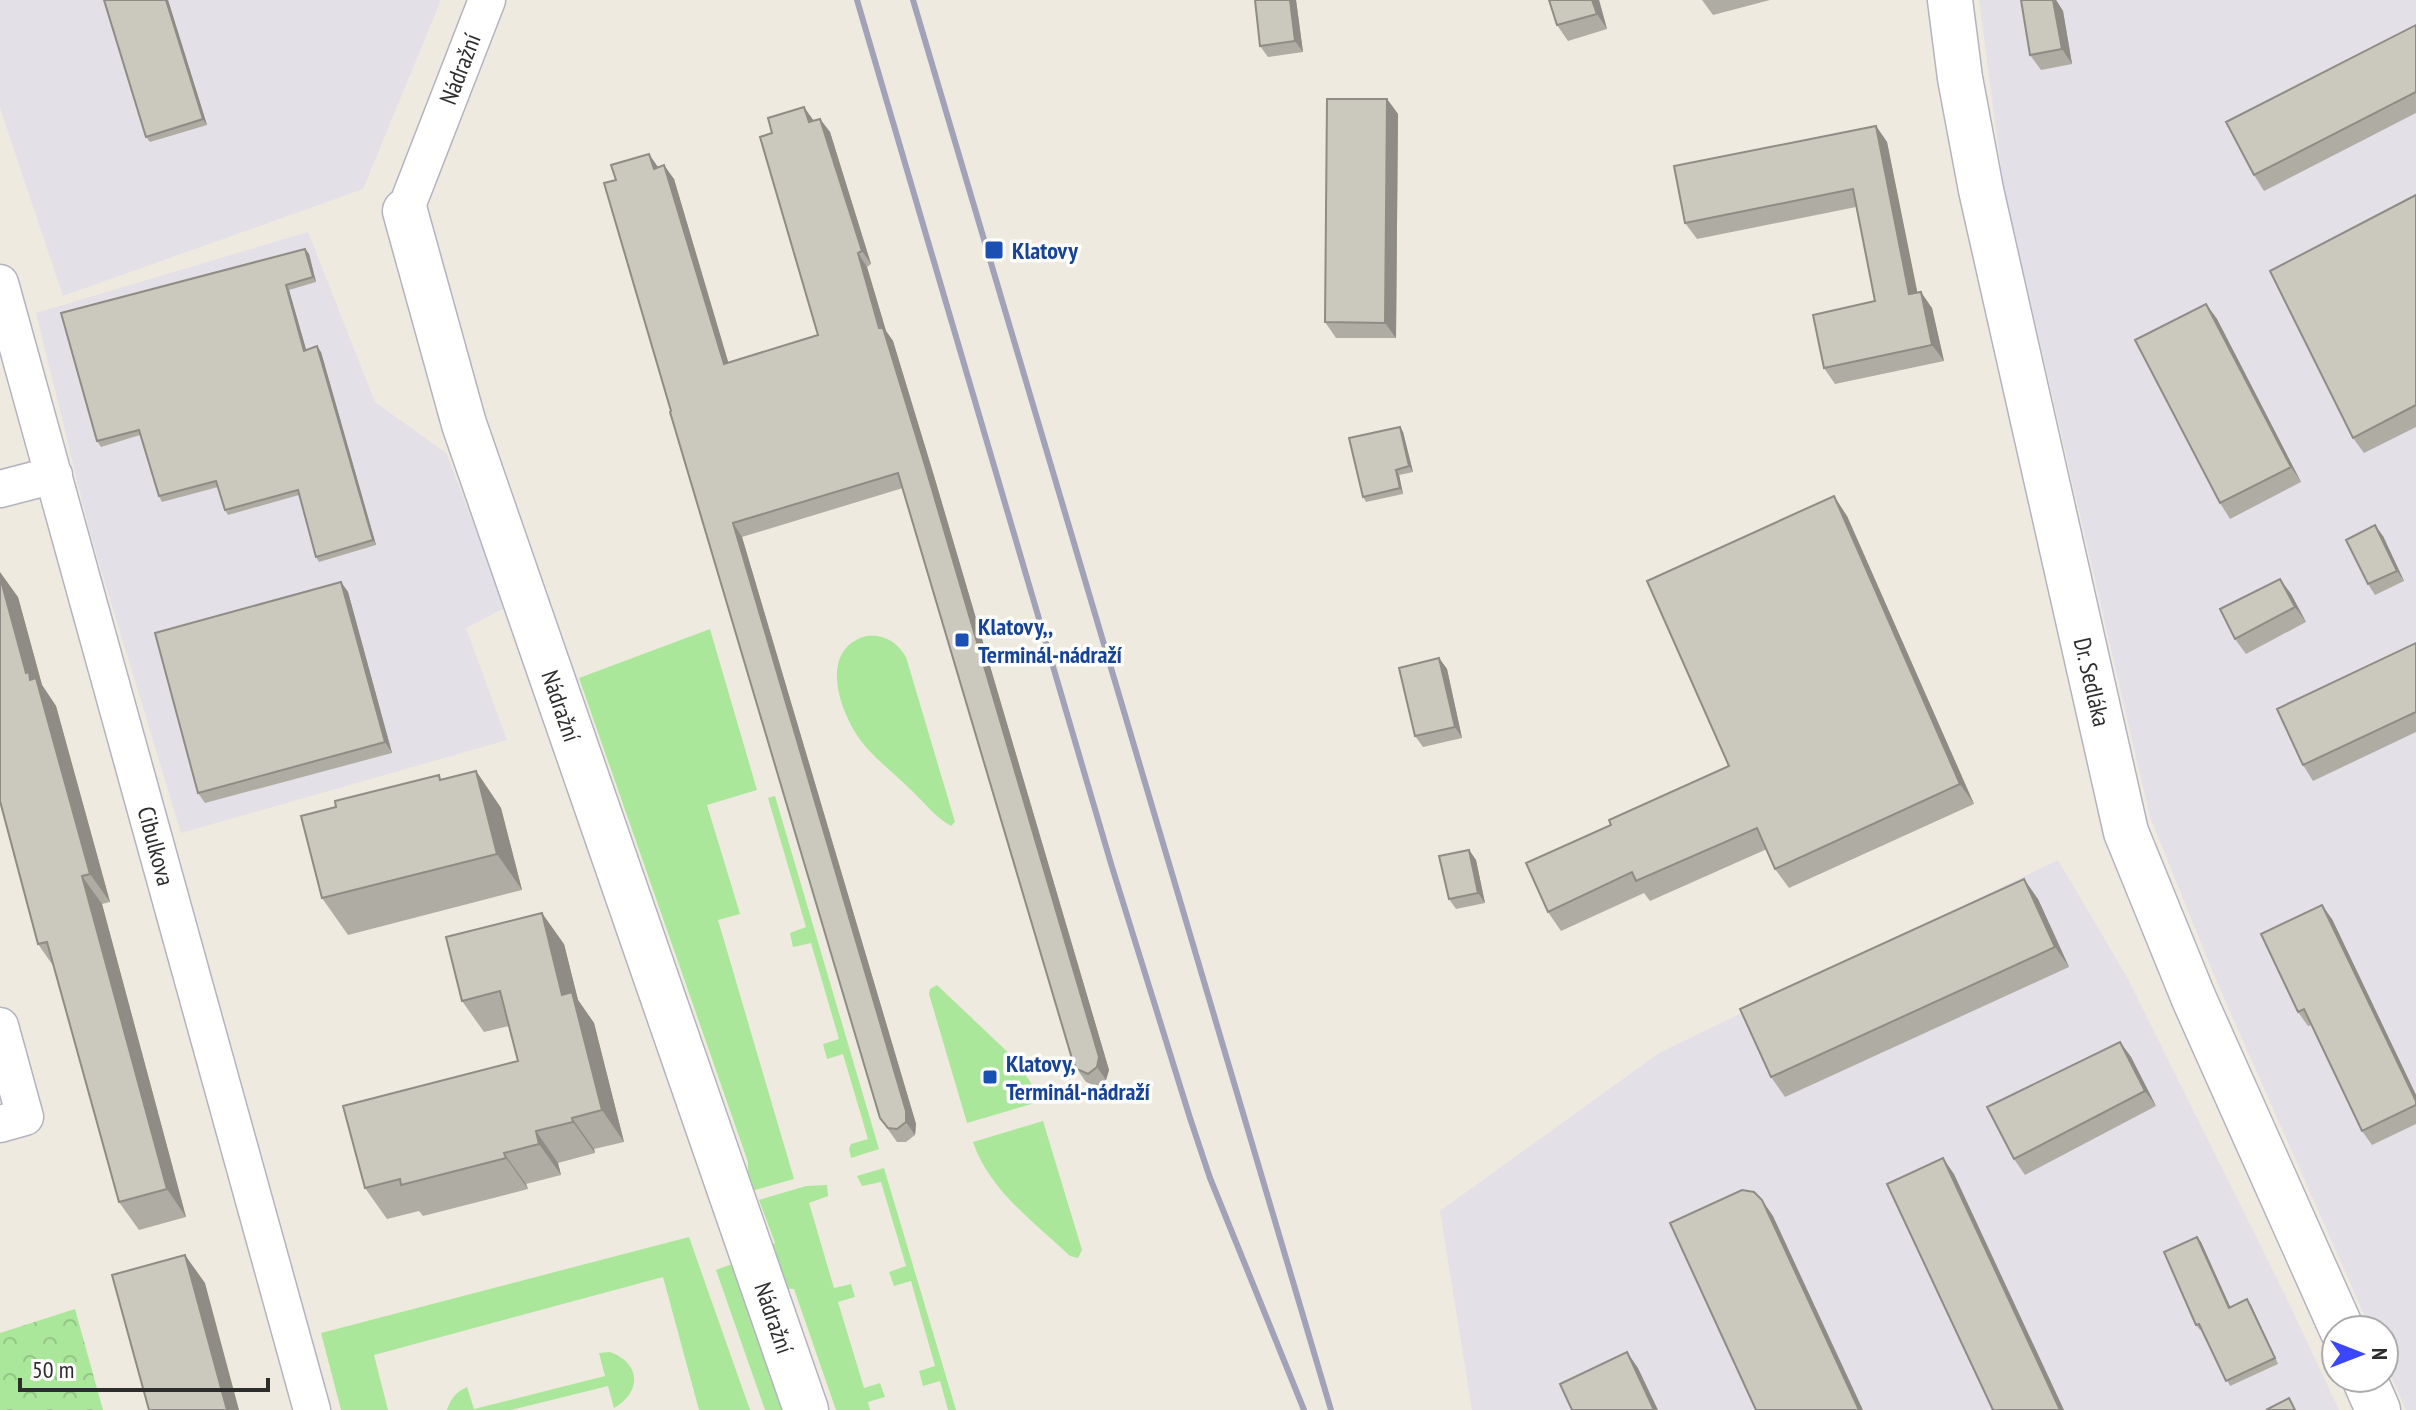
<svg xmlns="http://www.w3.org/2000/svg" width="2416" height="1410" viewBox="0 0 2416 1410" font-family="'PT Sans Narrow',sans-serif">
<defs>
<pattern id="park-crowns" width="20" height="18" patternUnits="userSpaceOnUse" patternTransform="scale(2)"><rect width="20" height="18" fill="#aae79a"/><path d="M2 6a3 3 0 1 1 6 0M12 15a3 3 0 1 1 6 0" fill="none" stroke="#93c685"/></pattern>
</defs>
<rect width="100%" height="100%" fill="#efeadf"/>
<!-- industrial -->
<path fill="#e3e0e7" d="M 0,0 L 441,0 L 363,189 L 63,296 L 0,108 Z
M 1979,0 L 2416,0 L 2416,1410 L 2406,1410 L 2384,1359 L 2384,1330 L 2371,1330 L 2216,980 L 2150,817 L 2003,183 Z
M 308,232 L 375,402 L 446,453 L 506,607 L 466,628 L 507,740 L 181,833 L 90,533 L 36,313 Z
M 2058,860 L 2127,977 L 2289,1303 L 2339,1410 L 1472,1410 L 1440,1211 L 1659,1053 Z"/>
<!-- grass -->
<path fill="#aae79a" d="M 710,629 L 757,790 L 707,805 L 740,914 L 718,920 L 794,1179 L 748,1192 L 748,1162 L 579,678 Z
M 866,636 C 885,634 897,642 906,657 L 955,822 L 951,826 C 936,818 923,801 910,789 C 894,773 874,758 861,741 C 839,711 818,650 866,636 Z
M 775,796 L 879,1149 L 851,1158 L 849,1149 L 851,1144 L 868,1139 L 843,1054 L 827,1059 L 823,1044 L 839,1039 L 811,943 L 793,947 L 790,933 L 806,927 L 768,798 Z
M 937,985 L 1016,1060 L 1031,1083 L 1038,1102 L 967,1123 L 929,994 L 930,989 Z
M 1043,1121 L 1082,1250 L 1078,1258 L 1070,1256 C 1034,1222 989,1190 973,1142 Z
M 884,1168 L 956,1410 L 948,1410 L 940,1381 L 923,1386 L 919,1371 L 935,1366 L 911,1281 L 894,1286 L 889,1272 L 906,1266 L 881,1182 L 862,1186 L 857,1176 Z
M 827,1185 L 828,1196 L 809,1203 L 834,1288 L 851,1284 L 855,1297 L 838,1302 L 864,1388 L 880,1383 L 885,1397 L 868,1402 L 870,1410 L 836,1410 L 794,1289 L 782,1288 L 767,1247 L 775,1243 L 759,1200 L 806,1186 Z
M 689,1237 L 750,1410 L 699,1410 L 663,1277 L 374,1355 L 388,1410 L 341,1410 L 321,1333 Z
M 732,1264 L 792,1410 L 765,1410 L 716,1270 Z
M 610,1352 C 641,1363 642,1392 614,1408 L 608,1386 L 511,1410 L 447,1410 C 451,1398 456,1392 467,1387 L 474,1409 L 605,1376 L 599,1353 Z"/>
<!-- park -->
<path fill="url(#park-crowns)" d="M 75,1309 L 103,1410 L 0,1410 L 0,1333 Z"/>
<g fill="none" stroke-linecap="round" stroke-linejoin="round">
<!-- minor casing -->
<g stroke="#b3b3c1" stroke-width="39">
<path id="minor" d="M 405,211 L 487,0
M 0,283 L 312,1410
M 0,489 L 54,475
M 0,1026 L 25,1117 L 0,1124"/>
</g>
<!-- tertiary casing -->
<g stroke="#b3b3c1" stroke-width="47">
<path id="tertiary" d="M 1950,0 L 1960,78 L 1981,190 L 2126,832 L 2194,999 L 2342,1330
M 405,211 L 464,424 L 806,1410
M 2364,1378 L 2378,1410"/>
</g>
<!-- minor -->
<use href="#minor" stroke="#fff" stroke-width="36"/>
<!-- tertiary -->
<use href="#tertiary" stroke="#fff" stroke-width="44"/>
<!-- rail -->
<path stroke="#a1a1b8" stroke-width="6" d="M 857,0 L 1112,867 L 1190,1118 L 1210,1178 L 1304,1410
M 913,0 L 1331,1410"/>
</g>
<!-- wall -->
<path fill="#afaca3" d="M 168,0 L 207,125 L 150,142 L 146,137 Z
M 1255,0 L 1296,0 L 1303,52 L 1268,57 L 1260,46 Z
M 1599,0 L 1607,29 L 1568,41 L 1557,25 Z
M 1702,0 L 1770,0 L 1713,15 Z
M 2024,0 L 2056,0 L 2063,11 L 2072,64 L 2041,70 L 2030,55 Z
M 2416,25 L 2416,113 L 2264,191 L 2254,175 Z
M 1387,99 L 1398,114 L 1396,338 L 1336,338 L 1325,322 Z
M 820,119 L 830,132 L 871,264 L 867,267 L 886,331 L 893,341 L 934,476 L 1109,1070 L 1106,1080 L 1098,1087 L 1086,1082 L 1077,1069 L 903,488 L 742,537 L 916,1124 L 915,1135 L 906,1142 L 897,1142 L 880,1118 L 671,411 L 658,167 L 674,179 L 728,363 L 818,335 L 772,133 Z
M 1876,126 L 1887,142 L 1917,293 L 1932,308 L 1944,361 L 1835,384 L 1824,368 L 1875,301 L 1856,207 L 1697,239 L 1685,223 Z
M 2416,195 L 2416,427 L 2364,453 L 2353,438 Z
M 305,249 L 309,254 L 316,282 L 289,290 L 306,350 L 321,352 L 376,545 L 319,562 L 316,557 L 299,495 L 228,515 L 225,510 L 218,487 L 162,502 L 159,496 L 140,435 L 101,447 L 97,441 Z
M 2206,304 L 2217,319 L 2301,482 L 2230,519 L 2220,503 Z
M 1400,427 L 1403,432 L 1413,472 L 1399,475 L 1403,494 L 1366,502 L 1363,497 Z
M 1847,516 L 1974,804 L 1789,888 L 1775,869 L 1767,849 L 1650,901 L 1644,893 L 1561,931 L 1548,912 L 1729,766 Z
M 2383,536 L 2404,581 L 2375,595 L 2368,584 Z
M 2280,579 L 2291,594 L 2306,622 L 2246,654 L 2235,639 Z
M 341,582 L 348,592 L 392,753 L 205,803 L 198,793 Z
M 18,597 L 42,685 L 56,706 L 110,902 L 102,904 L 186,1217 L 139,1230 L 119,1202 L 54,967 L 38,944 Z
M 2416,643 L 2416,732 L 2313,781 L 2303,765 Z
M 1439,658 L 1447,669 L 1462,738 L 1423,747 L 1415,736 Z
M 476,771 L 501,808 L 522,890 L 348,935 L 322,898 L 443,780 Z
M 1469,850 L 1476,860 L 1485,903 L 1456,909 L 1449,899 Z
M 2038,899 L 2069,967 L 1785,1097 L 1771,1077 Z
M 2332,919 L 2416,1095 L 2416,1124 L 2372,1145 L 2362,1131 L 2311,1025 L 2308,1026 L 2298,1012 Z
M 564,944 L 578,1000 L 594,1023 L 624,1142 L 594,1149 L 595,1153 L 558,1163 L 561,1175 L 526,1184 L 528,1189 L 423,1216 L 419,1211 L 387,1219 L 365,1188 L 518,1061 L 509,1026 L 484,1032 L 462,1001 Z
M 2120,1042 L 2131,1057 L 2156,1106 L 2025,1175 L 2014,1159 Z
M 2197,1237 L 2201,1242 L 2230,1307 L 2247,1299 L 2251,1305 L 2278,1364 L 2230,1386 L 2202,1329 L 2200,1330 L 2196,1325 Z"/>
<!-- shaded-wall -->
<path fill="#8e8c84" d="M 166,0 L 168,0 L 207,125 L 203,119 Z
M 1290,0 L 1296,0 L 1303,52 L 1295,41 Z
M 1592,0 L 1599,0 L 1607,29 L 1597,14 Z
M 2053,0 L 2056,0 L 2063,11 L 2072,64 L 2062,49 Z
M 1387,99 L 1398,114 L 1396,338 L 1385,323 Z
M 804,107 L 814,121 L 809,122 Z
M 820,119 L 830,132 L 871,264 L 862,251 Z
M 1876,126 L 1887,142 L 1921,310 L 1909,294 Z
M 649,154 L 658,167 L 654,169 Z
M 664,165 L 674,179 L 733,378 L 724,364 Z
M 305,249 L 309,254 L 316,282 L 313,277 Z
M 858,253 L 867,267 L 886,331 L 893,341 L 934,476 L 1109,1070 L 1106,1080 L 1097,1067 Z
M 286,285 L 289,290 L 308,356 L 304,351 Z
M 1921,292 L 1932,308 L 1944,361 L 1932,345 Z
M 2206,304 L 2217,319 L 2301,482 L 2291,467 Z
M 317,346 L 321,352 L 376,545 L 373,540 Z
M 1400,427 L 1403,432 L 1413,472 L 1409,466 Z
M 1396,470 L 1399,475 L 1403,494 L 1400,488 Z
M 1834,496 L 1847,516 L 1974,804 L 1960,784 Z
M 733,523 L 742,537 L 916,1124 L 915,1135 L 906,1122 Z
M 2375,525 L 2383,536 L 2404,581 L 2397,571 Z
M 0,572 L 18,597 L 42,685 L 56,706 L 110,902 L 90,874 L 26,673 L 0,577 Z
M 2280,579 L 2291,594 L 2306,622 L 2295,607 Z
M 341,582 L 348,592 L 392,753 L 385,742 Z
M 1439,658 L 1447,669 L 1462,738 L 1455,727 Z
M 476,771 L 501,808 L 522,890 L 497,854 Z
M 1469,850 L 1476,860 L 1485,903 L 1478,893 Z
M 82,876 L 102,904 L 186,1217 L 167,1189 Z
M 2024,879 L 2038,899 L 2069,967 L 2055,947 Z
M 2322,905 L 2332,919 L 2416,1095 L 2416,1101 Z
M 542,913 L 564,944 L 578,1000 L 594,1023 L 624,1142 L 602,1110 L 562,995 Z
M 2120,1042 L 2131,1057 L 2156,1106 L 2145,1091 Z
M 572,1118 L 594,1149 L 595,1153 L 573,1122 Z
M 536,1131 L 558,1163 L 561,1175 L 539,1144 Z
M 504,1153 L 526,1184 L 528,1189 L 506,1158 Z
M 1943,1158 L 1954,1174 L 2064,1410 L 2060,1410 Z
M 1762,1200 L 1773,1216 L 1863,1410 L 1859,1410 Z
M 2197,1237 L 2201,1242 L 2233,1313 L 2229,1308 Z
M 185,1255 L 205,1283 L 239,1410 L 227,1410 Z
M 2247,1299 L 2251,1305 L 2278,1364 L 2275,1358 Z
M 1627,1352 L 1638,1368 L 1658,1410 L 1654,1410 Z"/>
<!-- building -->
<path fill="#cbc8bd" stroke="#8e8c84" stroke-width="2" d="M 104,0 L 166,0 L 203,119 L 146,137 Z
M 1255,0 L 1290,0 L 1295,41 L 1260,46 Z
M 1549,0 L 1592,0 L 1597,14 L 1557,25 Z
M 2021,0 L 2053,0 L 2062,49 L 2030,55 Z
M 2416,25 L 2416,92 L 2254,175 L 2226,122 Z
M 1327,99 L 1387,99 L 1385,323 L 1325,322 Z
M 804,107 L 809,122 L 820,119 L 862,251 L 858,253 L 879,328 L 883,328 L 924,462 L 1099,1057 L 1097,1067 L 1088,1074 L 1077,1069 L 1073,1062 L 898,473 L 733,523 L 906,1111 L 906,1122 L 897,1129 L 888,1128 L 880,1118 L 670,412 L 671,411 L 604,183 L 616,180 L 611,165 L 649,154 L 654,169 L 664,165 L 724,364 L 818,335 L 760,137 L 772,133 L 768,118 Z
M 1876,126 L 1909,294 L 1921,292 L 1932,345 L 1824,368 L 1813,315 L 1875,301 L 1853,189 L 1685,223 L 1674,166 Z
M 2416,195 L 2416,405 L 2353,438 L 2270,271 Z
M 305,249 L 313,277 L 286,285 L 304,351 L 317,346 L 373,540 L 316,557 L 298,490 L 225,510 L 216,481 L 159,496 L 139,430 L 97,441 L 61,313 Z
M 2206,304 L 2291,467 L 2220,503 L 2135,340 Z
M 1400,427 L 1409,466 L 1396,470 L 1400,488 L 1363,497 L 1349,438 Z
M 1834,496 L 1960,784 L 1775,869 L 1757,828 L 1636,881 L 1632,872 L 1548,912 L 1526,863 L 1611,825 L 1609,820 L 1729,766 L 1647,581 Z
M 2375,525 L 2397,571 L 2368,584 L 2346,540 Z
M 0,577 L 26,673 L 29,672 L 30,680 L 36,678 L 90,874 L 82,876 L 167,1189 L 119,1202 L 47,942 L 38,944 L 0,801 Z
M 2280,579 L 2295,607 L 2235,639 L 2220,609 Z
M 341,582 L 385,742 L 198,793 L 155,633 Z
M 2416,643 L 2416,712 L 2303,765 L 2277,709 Z
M 1439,658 L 1455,727 L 1415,736 L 1399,668 Z
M 476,771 L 497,854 L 322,898 L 301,816 L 336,807 L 335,801 L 439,775 L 440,780 Z
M 1469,850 L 1478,893 L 1449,899 L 1439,856 Z
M 2024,879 L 2055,947 L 1771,1077 L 1740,1009 Z
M 2322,905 L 2416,1101 L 2416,1105 L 2362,1131 L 2304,1009 L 2298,1012 L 2261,934 Z
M 542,913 L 562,995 L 572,992 L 602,1110 L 572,1118 L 573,1122 L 536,1131 L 539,1144 L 504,1153 L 506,1158 L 401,1185 L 400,1179 L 365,1188 L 343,1106 L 518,1061 L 500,991 L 462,1001 L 446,937 Z
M 2120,1042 L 2145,1091 L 2014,1159 L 1987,1107 Z
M 1943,1158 L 2060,1410 L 1993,1410 L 1887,1184 Z
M 1742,1190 L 1754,1192 L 1762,1200 L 1859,1410 L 1756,1410 L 1670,1223 Z
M 2197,1237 L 2229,1308 L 2247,1299 L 2275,1358 L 2226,1381 L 2199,1324 L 2196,1325 L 2164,1252 Z
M 185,1255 L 227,1410 L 149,1410 L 112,1275 Z
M 1627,1352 L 1654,1410 L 1572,1410 L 1560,1384 Z
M 2289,1398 L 2295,1410 L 2266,1410 Z"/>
<!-- markers -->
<g fill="#1a4fb4" stroke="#fff" stroke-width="3">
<rect x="984" y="240" width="20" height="20" rx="4"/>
<rect x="954" y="632" width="16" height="16" rx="4"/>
<rect x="982" y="1069" width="16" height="16" rx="4"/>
</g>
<g text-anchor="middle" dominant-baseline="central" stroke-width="7" stroke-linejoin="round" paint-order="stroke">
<!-- street labels -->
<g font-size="24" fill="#2d2d2d" stroke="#fff">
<text transform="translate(460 69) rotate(-69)">Nádražní</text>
<text transform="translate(2092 682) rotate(77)">Dr. Sedláka</text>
<text transform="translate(561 706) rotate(71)">Nádražní</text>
<text transform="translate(156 846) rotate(75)">Cibulkova</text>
<text transform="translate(774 1318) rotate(71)">Nádražní</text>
</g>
<!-- transit labels -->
<g font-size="24" font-weight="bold" fill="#164399" stroke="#fff" text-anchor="start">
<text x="1012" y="250">Klatovy</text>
<text x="978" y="626">Klatovy,,<tspan x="978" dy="28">Terminál-nádraží</tspan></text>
<text x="1006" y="1063">Klatovy,<tspan x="1006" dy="28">Terminál-nádraží</tspan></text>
</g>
</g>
<!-- north arrow -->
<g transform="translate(2360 1354) rotate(90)"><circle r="38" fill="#ffffff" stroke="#ababab" stroke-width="2"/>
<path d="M0-6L14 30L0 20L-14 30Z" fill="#3c46ff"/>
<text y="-12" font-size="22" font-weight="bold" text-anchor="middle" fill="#2d2d2d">N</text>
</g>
<!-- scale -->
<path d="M20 1378v12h248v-12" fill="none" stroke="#2d2d2d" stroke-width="4"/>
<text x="32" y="1378" font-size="24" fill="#2d2d2d" stroke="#ffffff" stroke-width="6" paint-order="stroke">50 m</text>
</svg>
